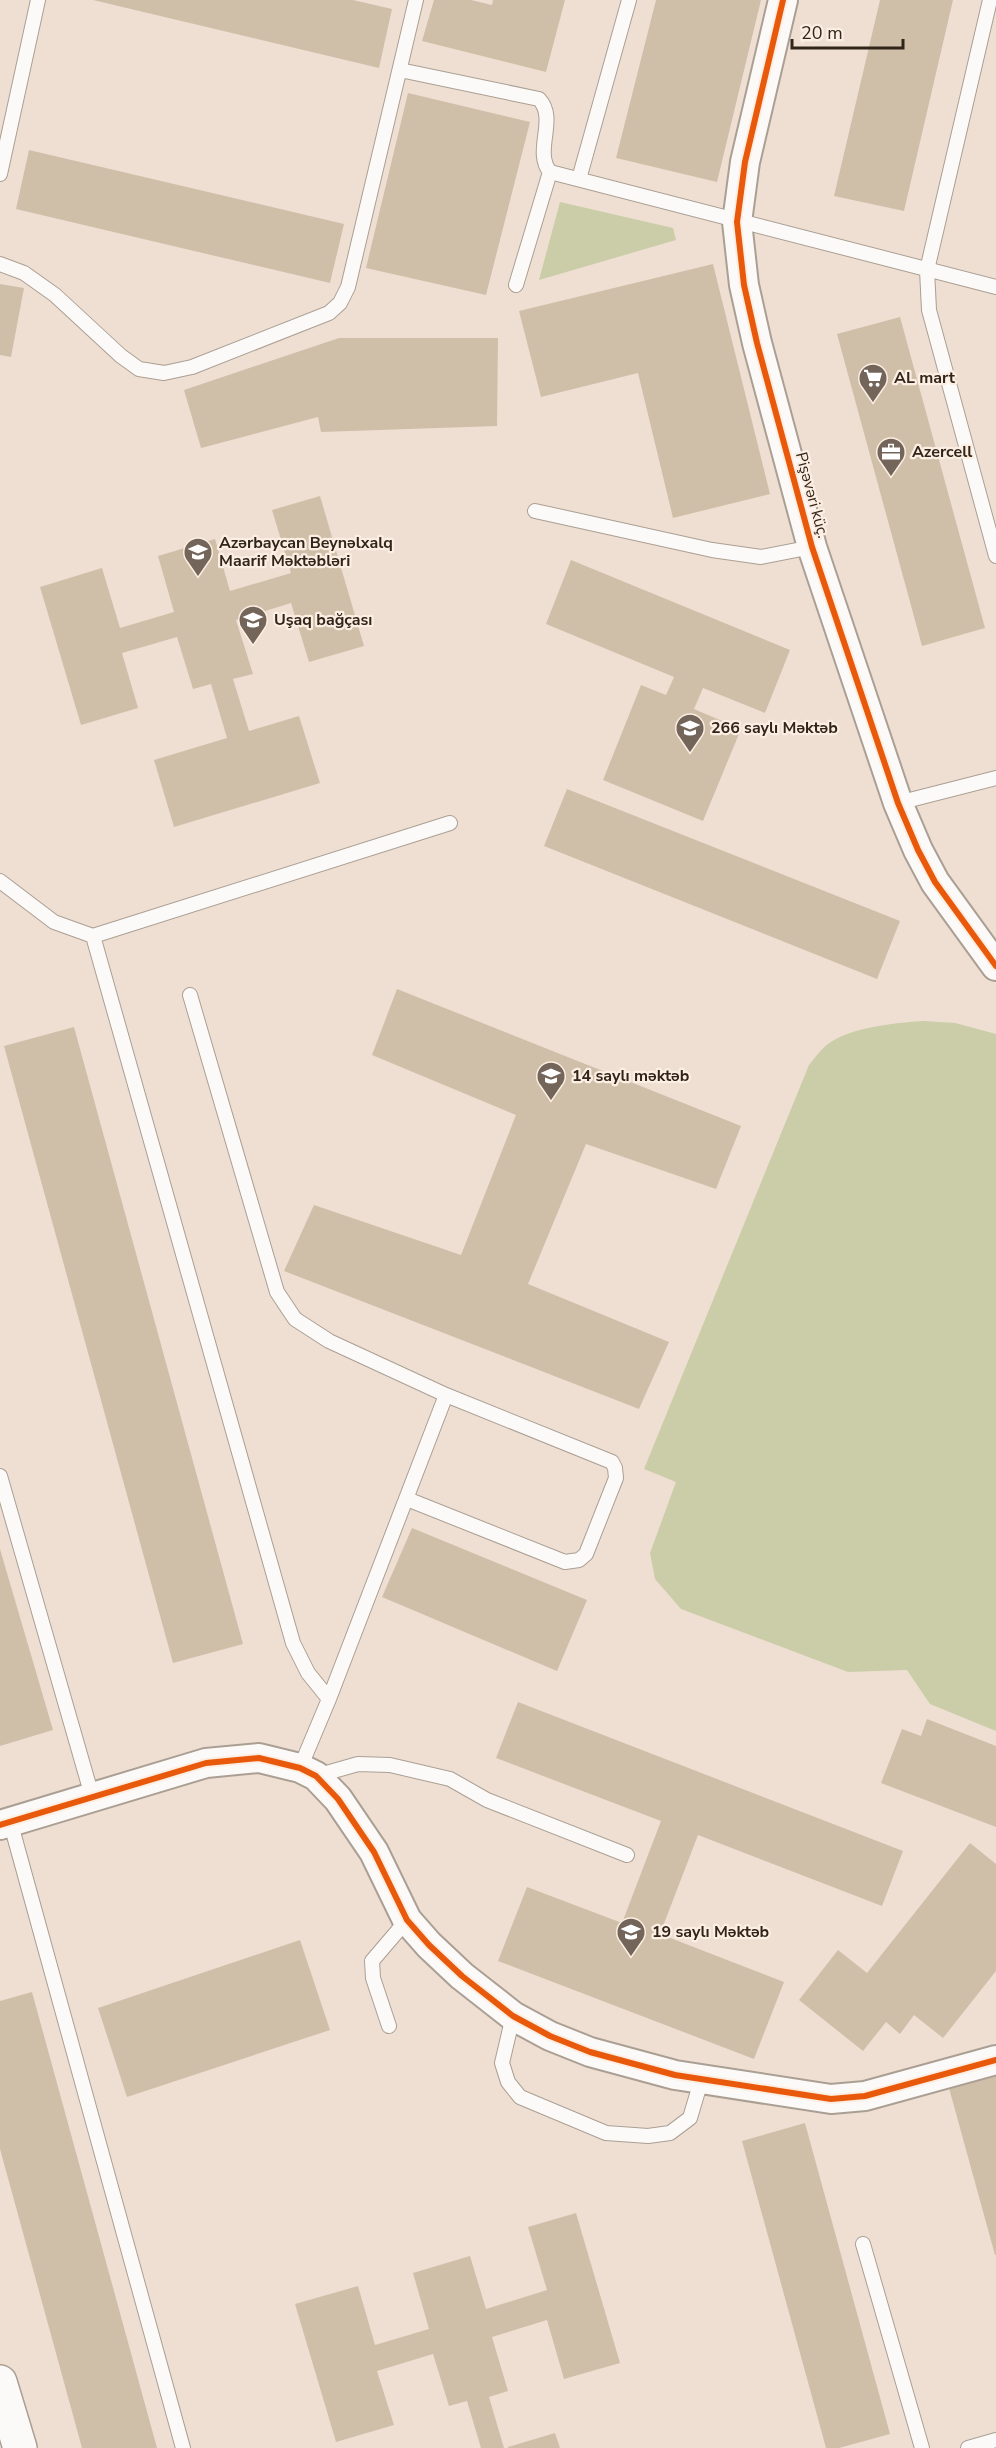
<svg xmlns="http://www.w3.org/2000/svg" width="996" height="2448" viewBox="0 0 996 2448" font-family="'Nunito Sans',sans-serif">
<rect width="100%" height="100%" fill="#eedfd2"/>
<!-- green -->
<path fill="#cacda7" d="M 560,202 L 673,228 L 676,240 L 539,280 Z
M 923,1021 L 955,1023 L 996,1034 L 996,1731 L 930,1704 L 907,1670 L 848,1672 L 681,1609 L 655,1579 L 650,1553 L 676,1482 L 644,1469 L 809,1065 C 815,1058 821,1049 828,1044 C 851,1027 895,1023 923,1021 Z"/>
<!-- building -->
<path fill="#cfbfa9" d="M 93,0 L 353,0 L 392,9 L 379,68 Z
M 434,0 L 471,0 L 492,5 L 493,0 L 565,0 L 546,72 L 422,41 Z
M 656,0 L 761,0 L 717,182 L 616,158 Z
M 880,0 L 953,0 L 904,211 L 834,196 Z
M 408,93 L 530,122 L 486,295 L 366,268 Z
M 29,150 L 344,224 L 330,283 L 16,209 Z
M 713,264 L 770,494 L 673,518 L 638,373 L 541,397 L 519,311 Z
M 0,284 L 24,288 L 11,357 L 0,355 Z
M 900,317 L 985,628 L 922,646 L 837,334 Z
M 339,338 L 498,338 L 497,426 L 321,432 L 318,417 L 201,448 L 184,390 Z
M 320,496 L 364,646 L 309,662 L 291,603 L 236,620 L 253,674 L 233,679 L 249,731 L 299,716 L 320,783 L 174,827 L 154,760 L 227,738 L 211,684 L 193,689 L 177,637 L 122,653 L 138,708 L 81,725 L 40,587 L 102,568 L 120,628 L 174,612 L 158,556 L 215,539 L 230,591 L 291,573 L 272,510 Z
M 571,560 L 790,650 L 765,713 L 703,688 L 694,709 L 741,729 L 703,821 L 603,780 L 641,685 L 666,695 L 674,677 L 546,624 Z
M 567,789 L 900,921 L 877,979 L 544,846 Z
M 397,989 L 741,1126 L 716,1189 L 586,1144 L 528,1284 L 669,1342 L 639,1409 L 284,1271 L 314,1205 L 461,1255 L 516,1115 L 372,1055 Z
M 74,1027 L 243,1644 L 173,1663 L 4,1046 Z
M 412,1528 L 587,1600 L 557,1671 L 382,1597 Z
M 0,1549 L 53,1730 L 0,1746 Z
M 518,1702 L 903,1851 L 882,1906 L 698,1835 L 660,1934 L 784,1982 L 754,2059 L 498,1961 L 527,1887 L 622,1923 L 661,1821 L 496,1758 Z
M 927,1719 L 996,1746 L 996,1827 L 881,1783 L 902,1729 L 921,1736 Z
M 970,1843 L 996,1864 L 996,1971 L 943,2038 L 914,2015 L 900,2034 L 886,2022 L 863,2051 L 799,2000 L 838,1950 L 867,1973 Z
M 300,1940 L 330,2030 L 127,2097 L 98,2008 Z
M 32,1992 L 157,2448 L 82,2448 L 0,2149 L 0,2001 Z
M 996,2075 L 996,2255 L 995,2255 L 949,2088 Z
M 805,2123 L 890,2434 L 839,2448 L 826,2448 L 742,2141 Z
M 576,2213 L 620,2363 L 564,2379 L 547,2320 L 492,2337 L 508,2391 L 489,2397 L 504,2448 L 481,2448 L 467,2401 L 449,2406 L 433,2354 L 377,2371 L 394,2425 L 336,2442 L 295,2304 L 358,2286 L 375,2345 L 429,2329 L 413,2273 L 470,2256 L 486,2309 L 547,2290 L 528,2227 Z
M 555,2433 L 560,2448 L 508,2448 L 508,2447 Z"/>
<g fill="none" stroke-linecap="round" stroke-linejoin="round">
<!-- service casing -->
<g stroke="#ab9f94" stroke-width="16">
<path id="service" d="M 990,0 L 927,270 L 929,310 L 996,556
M 400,70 L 539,99 C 558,119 533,151 550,172 L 996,287
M 0,174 L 38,0
M 579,179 L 629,0
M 0,264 L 24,273 L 55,295 L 121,356 L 139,369 L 164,373 L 192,367 L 329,313 L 340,303 L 348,287 L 416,0
M 516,285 L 550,172
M 535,511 L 712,550 L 761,557 L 812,547
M 898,803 L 996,778
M 0,881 L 54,922 L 93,936 L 450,823
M 93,936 L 293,1643 L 308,1673 L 329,1699
M 190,995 L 277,1292 L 295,1319 L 329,1341 L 446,1395
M 0,1476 L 92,1796
M 300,1768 L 329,1699 L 446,1395 L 612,1462 L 615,1468 L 616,1478 L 586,1554 L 579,1560 L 565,1562 L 407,1499
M 316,1776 L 358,1764 L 390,1765 L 450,1779 L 487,1800 L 627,1855
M 10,1821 L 183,2448
M 513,2016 L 502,2063 L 508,2082 L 520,2097 L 606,2133 L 648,2136 L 670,2133 L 690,2118 L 701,2081
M 389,2026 L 373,1978 L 372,1961 L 407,1920
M 863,2244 L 922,2448
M 968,2448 L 996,2440"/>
</g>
<!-- minor casing -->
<g stroke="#ab9f94" stroke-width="32">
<path id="minor" d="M 783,0 L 745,162 L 737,222 L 744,285 L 757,343 L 812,547 L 898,803 L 918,850 L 935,882 L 996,966
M 0,1825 L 206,1763 L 259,1758 L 300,1768 L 316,1776 L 338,1799 L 374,1852 L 407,1920 L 429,1945 L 462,1976 L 513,2016 L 550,2036 L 590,2052 L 675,2075 L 831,2099 L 865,2096 L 996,2060"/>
</g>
<!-- secondary casing -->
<g stroke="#ab9f94" stroke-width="36">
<path id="secondary" d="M 0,2382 L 20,2448"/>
</g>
<!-- service -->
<use href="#service" stroke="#fcfaf8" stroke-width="14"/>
<!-- minor -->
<use href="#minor" stroke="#fcfaf8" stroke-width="28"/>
<!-- secondary -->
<use href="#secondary" stroke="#fcfaf8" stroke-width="33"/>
<!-- cycleway casing -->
<g stroke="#fceee2" stroke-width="10">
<path id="cycleway" d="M 783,0 L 745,162 L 737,222 L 744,285 L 757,343 L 812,547 L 898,803 L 918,850 L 935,882 L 996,966
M 0,1825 L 206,1763 L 259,1758 L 300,1768 L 316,1776 L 338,1799 L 374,1852 L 407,1920 L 429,1945 L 462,1976 L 513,2016 L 550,2036 L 590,2052 L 675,2075 L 831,2099 L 865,2096 L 996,2060"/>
</g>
<!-- cycleway -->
<use href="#cycleway" stroke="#e8590c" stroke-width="6"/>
</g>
<!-- icons -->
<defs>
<g id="supermarket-pin" transform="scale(1.5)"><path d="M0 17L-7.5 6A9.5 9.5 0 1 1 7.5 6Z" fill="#73655a" stroke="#fceee2"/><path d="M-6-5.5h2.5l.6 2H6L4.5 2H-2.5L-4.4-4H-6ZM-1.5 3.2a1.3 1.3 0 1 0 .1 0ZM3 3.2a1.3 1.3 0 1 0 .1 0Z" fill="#fff"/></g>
<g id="office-pin" transform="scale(1.5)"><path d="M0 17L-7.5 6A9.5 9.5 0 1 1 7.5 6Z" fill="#73655a" stroke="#fceee2"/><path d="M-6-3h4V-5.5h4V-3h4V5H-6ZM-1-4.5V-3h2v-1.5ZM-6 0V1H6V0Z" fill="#fff"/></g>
<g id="school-pin" transform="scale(1.5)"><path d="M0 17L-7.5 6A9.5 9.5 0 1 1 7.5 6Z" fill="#73655a" stroke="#fceee2"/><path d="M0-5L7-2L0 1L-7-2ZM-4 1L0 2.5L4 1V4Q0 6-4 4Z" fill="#fff"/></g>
</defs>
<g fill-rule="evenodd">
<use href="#supermarket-pin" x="873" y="378"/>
<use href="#office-pin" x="891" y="452"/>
<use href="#school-pin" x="198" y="552"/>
<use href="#school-pin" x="253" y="620"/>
<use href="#school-pin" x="690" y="728"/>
<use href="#school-pin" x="551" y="1076"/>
<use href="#school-pin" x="631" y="1932"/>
</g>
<g text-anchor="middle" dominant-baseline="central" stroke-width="4.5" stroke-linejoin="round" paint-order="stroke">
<!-- poi labels -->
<g font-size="16" font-weight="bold" fill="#312419" stroke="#fceee2" text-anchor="start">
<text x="894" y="378">AL mart</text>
<text x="912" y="452">Azercell</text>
<text x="219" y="543">Azərbaycan Beynəlxalq<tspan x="219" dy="18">Maarif Məktəbləri</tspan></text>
<text x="274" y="620">Uşaq bağçası</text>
<text x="711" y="728">266 saylı Məktəb</text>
<text x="572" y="1076">14 saylı məktəb</text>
<text x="652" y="1932">19 saylı Məktəb</text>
</g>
<!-- street labels -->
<g font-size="16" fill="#312419" stroke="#fceee2">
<text transform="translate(812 495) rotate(75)">Pişəvəri küç.</text>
</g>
</g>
<!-- scale -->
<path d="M792 39v9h111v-9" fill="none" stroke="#312419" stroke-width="3"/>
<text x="801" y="39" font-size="18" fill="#312419" stroke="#fceee2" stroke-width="4.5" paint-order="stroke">20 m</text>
</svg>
